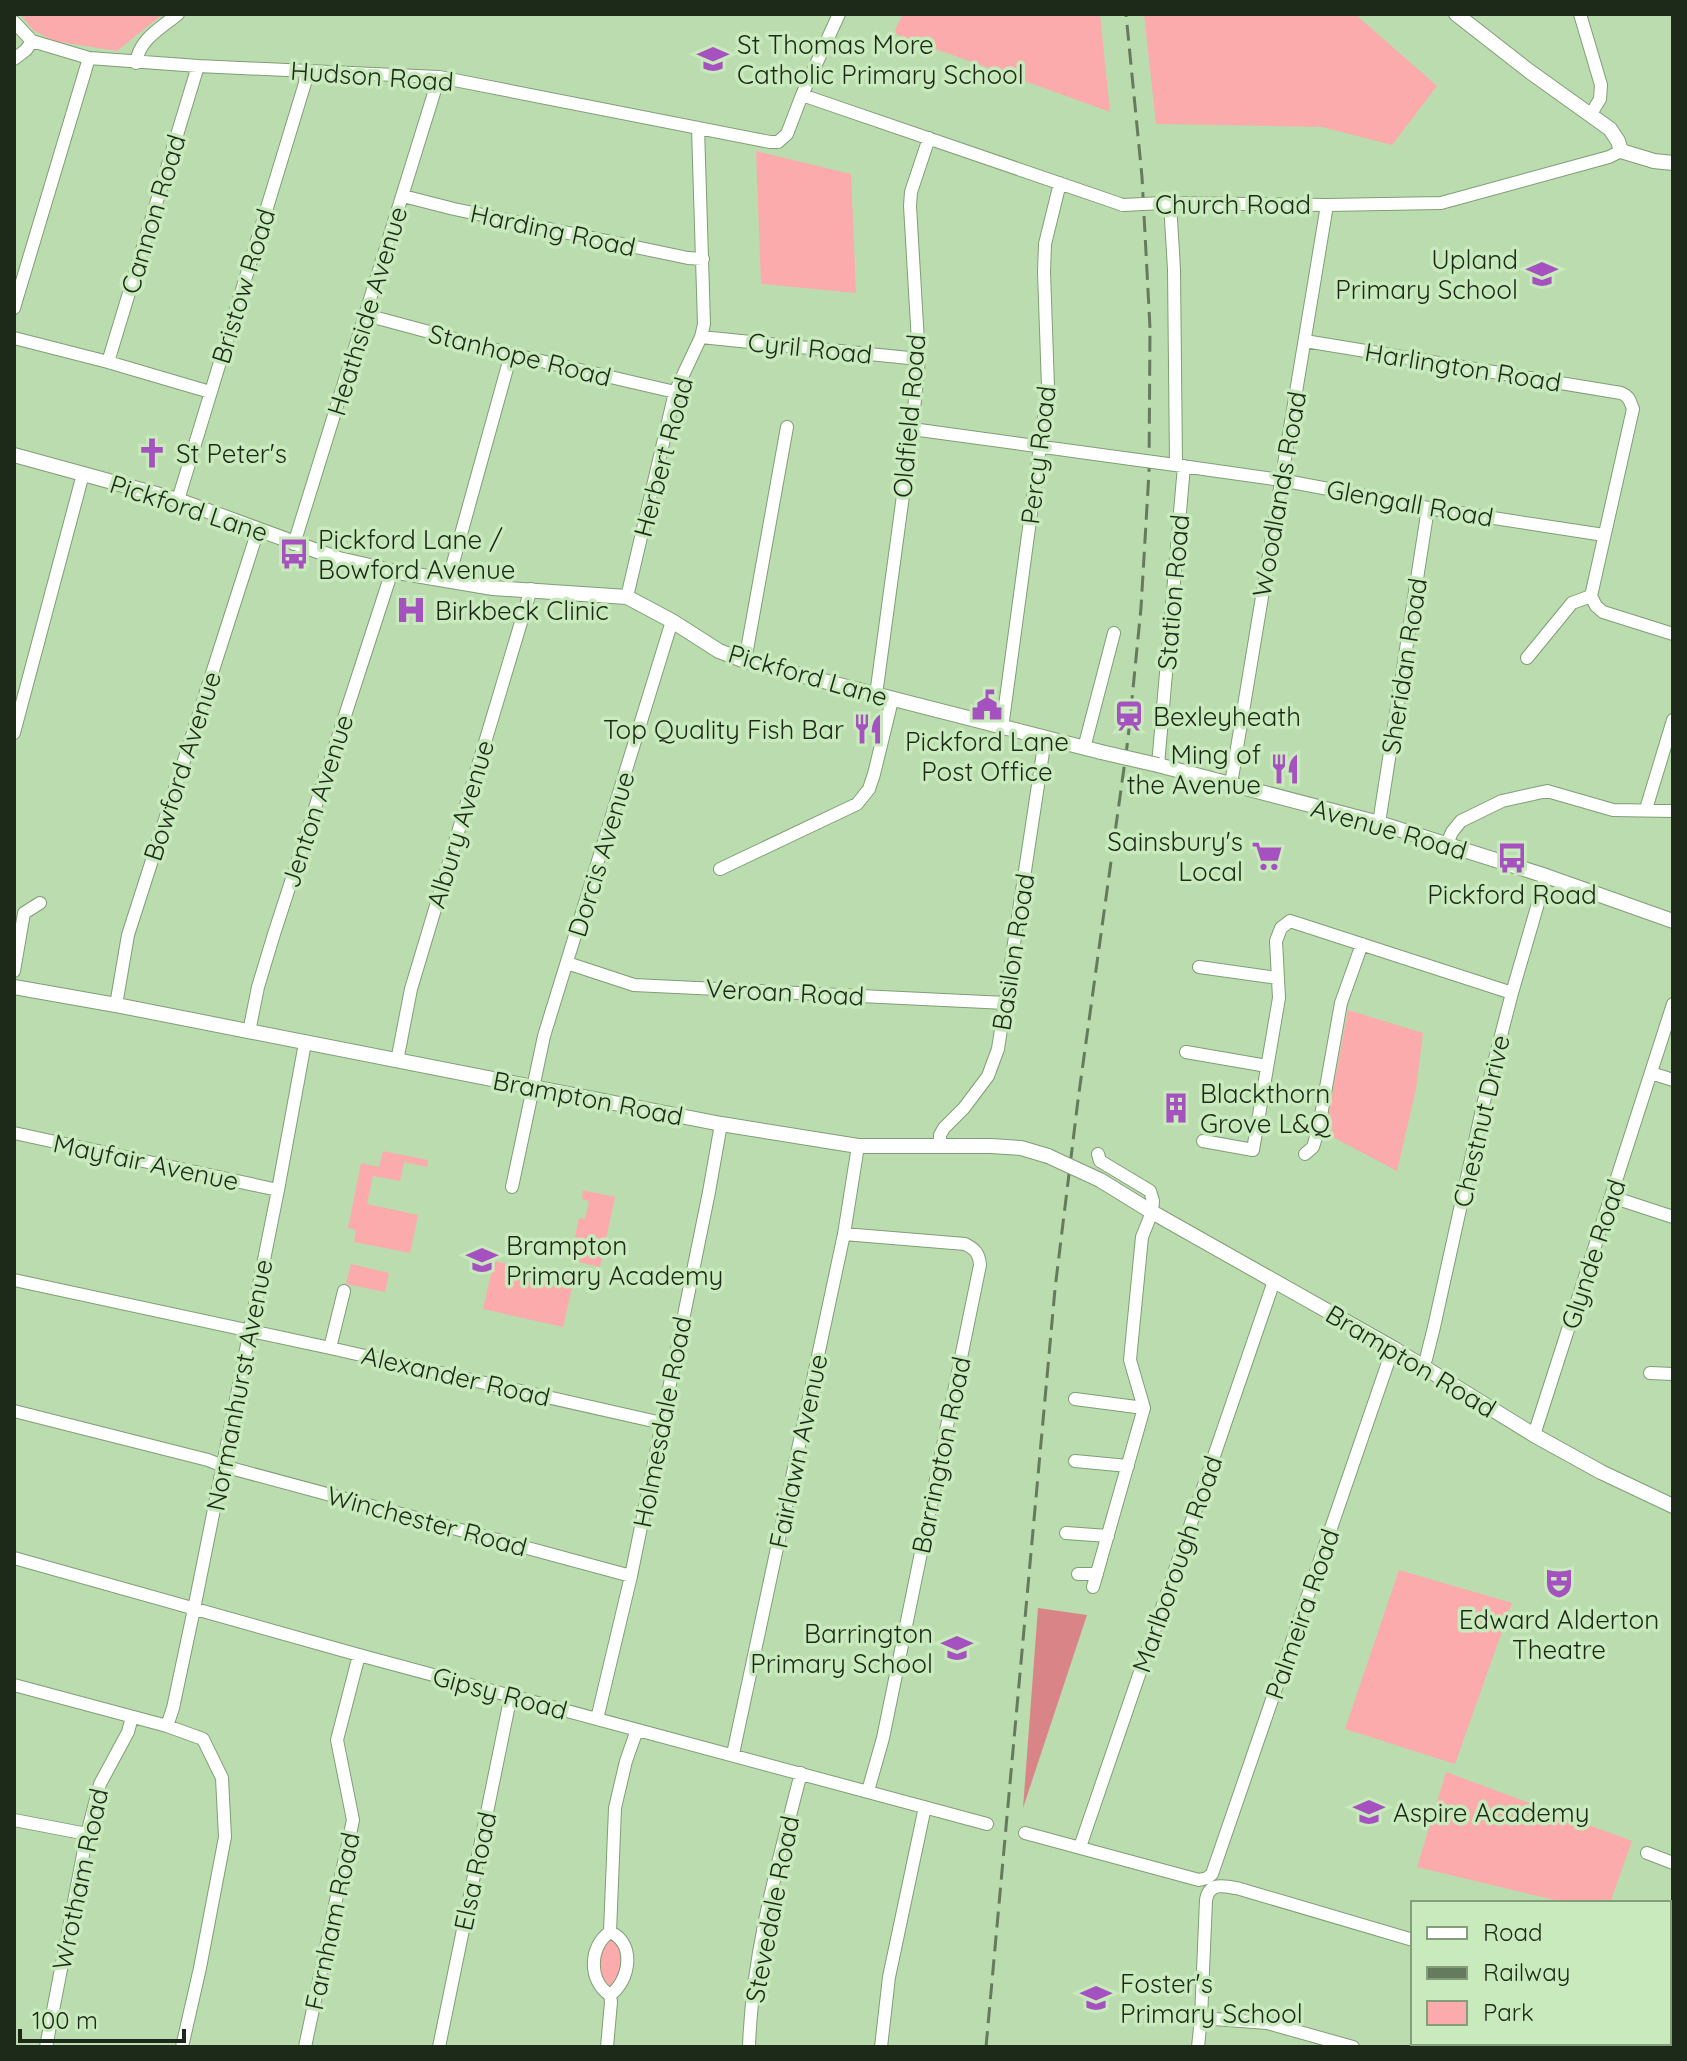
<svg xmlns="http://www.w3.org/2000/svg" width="1687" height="2061" viewBox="0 0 1687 2061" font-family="Quicksand,sans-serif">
<rect width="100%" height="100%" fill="#bbdcaf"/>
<!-- green -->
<path fill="#fcabad" d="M 20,14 L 163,14 L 117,51 L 54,41 L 33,30 Z
M 903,14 L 1100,14 L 1110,112 L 897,35 L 895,30 Z
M 1144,14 L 1355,14 L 1437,86 L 1392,145 L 1322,127 L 1156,124 Z
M 756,151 L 851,174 L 856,293 L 761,284 Z
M 1348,1010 L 1423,1033 L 1416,1089 L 1397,1171 L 1325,1133 Z
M 383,1151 L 428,1160 L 427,1167 L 404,1162 L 400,1181 L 373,1176 L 367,1204 L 418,1215 L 410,1253 L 354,1242 L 356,1230 L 348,1228 L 361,1163 L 379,1167 Z
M 583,1190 L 615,1197 L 600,1267 L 570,1260 L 579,1218 L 585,1219 L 589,1201 L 582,1199 Z
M 494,1261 L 574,1279 L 563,1327 L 483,1309 Z
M 351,1264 L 389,1273 L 385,1292 L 346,1284 Z
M 1399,1570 L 1512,1603 L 1455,1764 L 1345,1729 Z
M 1446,1772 L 1632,1841 L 1610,1903 L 1567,1903 L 1417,1867 Z
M 609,1939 L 614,1940 C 626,1956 622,1967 616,1984 L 607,1986 C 596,1969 594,1956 609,1939 Z"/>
<!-- forest -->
<path fill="#d98588" d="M 1038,1608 L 1087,1615 L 1023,1808 Z"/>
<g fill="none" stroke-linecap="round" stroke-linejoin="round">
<!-- minor casing -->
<g stroke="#7f9f74" stroke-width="14">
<path id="minor" d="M 1580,14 L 1601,85 L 1600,99 L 1591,114
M 14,22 L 32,41 L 89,58 L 198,66 L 439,77 L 770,142 L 778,142 L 787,134 L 802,95 L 839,14
M 14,59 L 26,50 L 32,41
M 136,63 C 139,39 161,28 178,14
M 802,95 L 1123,205
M 403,196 L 454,209 L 688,258 L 703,259
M 1163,203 L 1327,205 L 1441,203 L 1609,157 L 1621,151
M 1170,203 L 1174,269 L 1176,465
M 14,308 L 89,58
M 366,315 L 511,354 L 675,392
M 701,337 L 919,359
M 14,338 L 108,362 L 210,392
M 1305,341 L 1621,393 C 1629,396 1630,401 1633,409 L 1591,596
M 108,362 L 198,66
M 912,429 L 1131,459
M 1168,464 L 1281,480 L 1428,508 L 1604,535
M 178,500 L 305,83 L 306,71
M 294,544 L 439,77
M 448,581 L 511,354
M 1591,596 L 1596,606 L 1603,612 L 1673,634
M 627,597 L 675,392 L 701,337 L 704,324 L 698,128
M 1527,658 L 1572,603 L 1591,596
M 745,661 L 787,427
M 876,695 L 912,429 L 919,359 L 910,206 L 911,192 L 929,138
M 1002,728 L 1048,387 L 1044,272 L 1045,244 L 1060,183
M 14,733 L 83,474
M 1084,748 L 1114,633
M 1158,765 L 1184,466
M 1231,784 L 1327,205
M 1646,809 L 1673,720
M 1379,823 L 1428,508
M 1447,844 L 1452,832 L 1461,821 L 1502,801 L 1547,791 L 1613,810 L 1673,811
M 720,869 L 857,804 L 869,789 L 874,774 L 892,700
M 567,963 L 634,985 L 1006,1003
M 1199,967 L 1277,978
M 14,971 L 24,913 L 40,903
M 116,1005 L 128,935 L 258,530
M 249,1032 L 258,987 L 274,934 L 392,571
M 1186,1052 L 1267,1066
M 397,1061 L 411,989 L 531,589
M 1651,1073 L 1673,1080
M 14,1133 L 278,1190
M 1203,1141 L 1253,1150 L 1279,998 L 1276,941 L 1281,928 L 1290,921 L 1512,993
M 940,1147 L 940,1135 L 944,1128 L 964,1108 L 988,1076 L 998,1049 L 1045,739
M 1305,1154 L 1313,1147 L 1319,1127 L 1341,1003 L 1362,944
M 512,1187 L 544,1036 L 672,621
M 1612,1197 L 1673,1217
M 844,1234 L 965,1244 C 975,1249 979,1253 980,1265 L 883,1738 L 868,1791
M 14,1280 L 330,1348 L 662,1423
M 330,1348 L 344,1291
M 1421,1366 L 1426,1359 L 1434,1327 L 1483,1105 L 1512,993 L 1546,876
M 1650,1373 L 1673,1374
M 1075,1399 L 1144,1408
M 14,1411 L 208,1460 L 223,1466 L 631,1576
M 1534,1435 L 1673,1004
M 1075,1461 L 1128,1466
M 1066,1533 L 1108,1536
M 14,1558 L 359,1655 L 987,1824
M 1078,1574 L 1097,1574
M 1093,1587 L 1144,1408 L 1130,1360 L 1142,1237 L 1152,1212 L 1153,1201 L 1150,1191 L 1100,1161 L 1098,1154
M 14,1685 L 167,1726 L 203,1739 L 222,1778 L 225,1837 L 200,1968 L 182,2047
M 597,1719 L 631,1576 L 709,1192 L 721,1124
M 167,1726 L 173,1708 L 194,1609 L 278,1190 L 305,1043
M 733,1754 L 844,1234 L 858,1146
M 14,1820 L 87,1834
M 1025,1833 L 1199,1880 L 1207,1878 L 1212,1874 L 1393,1348
M 1080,1847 L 1274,1281
M 1647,1853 L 1673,1863
M 610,1932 L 615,1808 L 626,1761 L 637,1730
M 1669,2015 L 1673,2016
M 1201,2018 L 1267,2023 L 1353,2047
M 46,2047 L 87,1834 L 100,1784 L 128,1732 L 132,1717
M 305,2047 L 353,1820 L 337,1740 L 359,1655
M 439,2047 L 511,1695
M 607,2047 L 611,2002 L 610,1995 C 588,1981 589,1946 610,1932 C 636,1943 630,1981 610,1995
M 749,2047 C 752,1953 778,1863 801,1773
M 881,2047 L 889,1977 L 925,1807
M 1198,2047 L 1201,2018 L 1206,1900 C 1209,1881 1226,1886 1240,1889 L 1413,1940"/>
</g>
<!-- tertiary casing -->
<g stroke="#7f9f74" stroke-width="16">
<path id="tertiary" d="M 1456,14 L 1529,71 L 1610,129 L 1618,141 L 1621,151 L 1654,161 L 1673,163
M 14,455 L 178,500 L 339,559 L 392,571 L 493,588 L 627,597 L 672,621 L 719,651 L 745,661 L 1101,752
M 1158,765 L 1379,823 L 1546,876 L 1673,921
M 14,987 L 116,1005 L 721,1124 L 858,1146 L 991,1146 L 1021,1148 L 1048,1156
M 1100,1180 L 1152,1212 L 1393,1348 L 1534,1435 L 1601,1472 L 1673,1506"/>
</g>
<!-- minor -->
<use href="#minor" stroke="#fff" stroke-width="12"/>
<!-- tertiary -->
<use href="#tertiary" stroke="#fff" stroke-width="14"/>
<!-- rail -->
<path stroke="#657b5e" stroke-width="3" stroke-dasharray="16 8" stroke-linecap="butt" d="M 986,2047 L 1055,1289 L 1078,1100 L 1128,739 L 1141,608 L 1149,472 L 1150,328 L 1142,177 L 1126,14"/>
<!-- minor-bridge casing -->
<g stroke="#7f9f74" stroke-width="14" stroke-linecap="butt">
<path id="minor-bridge" d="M 1123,205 L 1163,203
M 1131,459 L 1168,464"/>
</g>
<!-- tertiary-bridge casing -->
<g stroke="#7f9f74" stroke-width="16" stroke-linecap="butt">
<path id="tertiary-bridge" d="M 1101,752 L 1158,765
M 1048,1156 L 1100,1180"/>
</g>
<!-- minor-bridge -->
<use href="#minor-bridge" stroke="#fff" stroke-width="12"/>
<!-- tertiary-bridge -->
<use href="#tertiary-bridge" stroke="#fff" stroke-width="14"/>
</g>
<!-- icons -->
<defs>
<g id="school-bare" transform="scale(2.4)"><path d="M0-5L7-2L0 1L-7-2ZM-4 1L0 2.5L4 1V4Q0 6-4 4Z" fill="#a551bf" stroke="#c8eabc" stroke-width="2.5" paint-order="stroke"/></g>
<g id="church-bare" transform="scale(2.4)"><path d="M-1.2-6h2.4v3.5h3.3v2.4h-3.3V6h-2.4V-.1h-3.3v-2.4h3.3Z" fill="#a551bf" stroke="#c8eabc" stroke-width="2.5" paint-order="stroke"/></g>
<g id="bus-bare" transform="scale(2.4)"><path d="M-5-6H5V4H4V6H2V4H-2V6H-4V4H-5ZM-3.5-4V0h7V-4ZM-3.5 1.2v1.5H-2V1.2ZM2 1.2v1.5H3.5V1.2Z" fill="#a551bf" stroke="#c8eabc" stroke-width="2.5" paint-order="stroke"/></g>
<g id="hospital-bare" transform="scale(2.4)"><path d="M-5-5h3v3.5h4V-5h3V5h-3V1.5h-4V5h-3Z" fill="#a551bf" stroke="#c8eabc" stroke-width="2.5" paint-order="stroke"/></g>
<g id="civic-bare" transform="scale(2.4)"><path d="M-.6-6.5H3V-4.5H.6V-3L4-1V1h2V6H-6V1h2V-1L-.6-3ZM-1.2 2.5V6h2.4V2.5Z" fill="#a551bf" stroke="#c8eabc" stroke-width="2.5" paint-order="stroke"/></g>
<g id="station-bare" transform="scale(2.4)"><path d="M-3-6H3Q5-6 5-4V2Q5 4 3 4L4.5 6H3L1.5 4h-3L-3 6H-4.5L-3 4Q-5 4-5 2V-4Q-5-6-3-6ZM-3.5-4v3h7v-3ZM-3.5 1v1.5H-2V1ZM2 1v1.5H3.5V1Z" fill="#a551bf" stroke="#c8eabc" stroke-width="2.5" paint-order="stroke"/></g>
<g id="restaurant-bare" transform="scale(2.4)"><path d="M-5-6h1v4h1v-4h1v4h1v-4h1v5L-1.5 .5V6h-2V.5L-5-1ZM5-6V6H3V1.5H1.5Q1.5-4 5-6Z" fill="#a551bf" stroke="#c8eabc" stroke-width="2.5" paint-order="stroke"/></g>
<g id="supermarket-bare" transform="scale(2.4)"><path d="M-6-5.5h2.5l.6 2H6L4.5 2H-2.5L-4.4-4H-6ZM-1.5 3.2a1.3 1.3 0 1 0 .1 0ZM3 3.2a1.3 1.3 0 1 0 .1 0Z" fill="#a551bf" stroke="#c8eabc" stroke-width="2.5" paint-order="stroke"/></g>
<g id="building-bare" transform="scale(2.4)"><path d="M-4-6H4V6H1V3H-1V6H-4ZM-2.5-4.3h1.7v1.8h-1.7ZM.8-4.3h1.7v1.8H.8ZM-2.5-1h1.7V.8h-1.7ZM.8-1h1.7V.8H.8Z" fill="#a551bf" stroke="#c8eabc" stroke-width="2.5" paint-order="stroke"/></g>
<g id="theatre-bare" transform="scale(2.4)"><path d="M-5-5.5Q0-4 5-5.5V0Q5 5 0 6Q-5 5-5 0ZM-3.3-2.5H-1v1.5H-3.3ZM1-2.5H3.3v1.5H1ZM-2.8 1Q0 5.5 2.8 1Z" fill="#a551bf" stroke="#c8eabc" stroke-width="2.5" paint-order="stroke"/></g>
</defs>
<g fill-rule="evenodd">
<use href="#school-bare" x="713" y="59"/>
<use href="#school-bare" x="1542" y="274"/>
<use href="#church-bare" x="152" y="453"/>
<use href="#bus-bare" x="294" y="554"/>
<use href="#hospital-bare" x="411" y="610"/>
<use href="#civic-bare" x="987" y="705"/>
<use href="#station-bare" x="1129" y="716"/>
<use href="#restaurant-bare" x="868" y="729"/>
<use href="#restaurant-bare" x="1285" y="769"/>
<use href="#supermarket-bare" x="1267" y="856"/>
<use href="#bus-bare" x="1512" y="858"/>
<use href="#building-bare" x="1176" y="1108"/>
<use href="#school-bare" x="482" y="1260"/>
<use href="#theatre-bare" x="1559" y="1583"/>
<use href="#school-bare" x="957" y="1648"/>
<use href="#school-bare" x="1369" y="1812"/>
<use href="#school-bare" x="1096" y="1998"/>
</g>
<g text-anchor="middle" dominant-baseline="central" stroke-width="7" stroke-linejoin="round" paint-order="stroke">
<!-- poi labels -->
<g font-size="26" fill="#1d2a19" stroke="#c8eabc" text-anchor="start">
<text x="737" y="44">St Thomas More<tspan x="737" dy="30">Catholic Primary School</tspan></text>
<text x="1518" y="259" text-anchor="end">Upland<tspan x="1518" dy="30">Primary School</tspan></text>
<text x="176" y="453">St Peter's</text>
<text x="318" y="539">Pickford Lane /<tspan x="318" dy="30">Bowford Avenue</tspan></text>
<text x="435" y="610">Birkbeck Clinic</text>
<text x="1153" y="716">Bexleyheath</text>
<text x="844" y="729" text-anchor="end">Top Quality Fish Bar</text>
<text x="987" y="741" text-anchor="middle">Pickford Lane<tspan x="987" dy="30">Post Office</tspan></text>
<text x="1261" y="754" text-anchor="end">Ming of<tspan x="1261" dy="30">the Avenue</tspan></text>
<text x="1243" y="841" text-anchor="end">Sainsbury's<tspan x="1243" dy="30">Local</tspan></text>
<text x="1512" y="894" text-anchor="middle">Pickford Road</text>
<text x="1200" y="1093">Blackthorn<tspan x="1200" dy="30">Grove L&amp;Q</tspan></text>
<text x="506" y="1245">Brampton<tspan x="506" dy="30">Primary Academy</tspan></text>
<text x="1559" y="1619" text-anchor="middle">Edward Alderton<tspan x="1559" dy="30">Theatre</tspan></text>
<text x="933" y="1633" text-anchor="end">Barrington<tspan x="933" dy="30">Primary School</tspan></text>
<text x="1393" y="1812">Aspire Academy</text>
<text x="1120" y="1983">Foster's<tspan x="1120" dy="30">Primary School</tspan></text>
</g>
<!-- street labels -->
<g font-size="26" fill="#1d2a19" stroke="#c8eabc">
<text transform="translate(372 76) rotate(4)">Hudson Road</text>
<text x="1233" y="204">Church Road</text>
<text transform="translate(153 214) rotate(-73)">Cannon Road</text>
<text transform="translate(553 230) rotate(12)">Harding Road</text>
<text transform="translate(243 286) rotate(-73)">Bristow Road</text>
<text transform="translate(367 311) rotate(-73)">Heathside Avenue</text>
<text transform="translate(810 348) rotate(6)">Cyril Road</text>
<text transform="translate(520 355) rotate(14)">Stanhope Road</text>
<text transform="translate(1463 367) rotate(9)">Harlington Road</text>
<text transform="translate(909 416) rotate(-85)">Oldfield Road</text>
<text transform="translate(1038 455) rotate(-83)">Percy Road</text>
<text transform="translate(663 457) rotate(-75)">Herbert Road</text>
<text transform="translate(1279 494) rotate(-80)">Woodlands Road</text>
<text transform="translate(1410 503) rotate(10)">Glengall Road</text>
<text transform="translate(189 508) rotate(18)">Pickford Lane</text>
<text transform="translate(1173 592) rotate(-85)">Station Road</text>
<text transform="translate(1404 666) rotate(-81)">Sheridan Road</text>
<text transform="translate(808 675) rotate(16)">Pickford Lane</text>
<text transform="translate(182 766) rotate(-72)">Bowford Avenue</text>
<text transform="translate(317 801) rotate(-72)">Jenton Avenue</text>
<text transform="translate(460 824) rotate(-73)">Albury Avenue</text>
<text transform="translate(1389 829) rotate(16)">Avenue Road</text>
<text transform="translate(601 854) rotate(-73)">Dorcis Avenue</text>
<text transform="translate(1013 952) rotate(-81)">Basilon Road</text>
<text transform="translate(785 992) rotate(3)">Veroan Road</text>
<text transform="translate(588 1098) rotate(11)">Brampton Road</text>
<text transform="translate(1481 1121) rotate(-77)">Chestnut Drive</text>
<text transform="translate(146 1162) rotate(12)">Mayfair Avenue</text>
<text transform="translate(1593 1254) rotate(-72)">Glynde Road</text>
<text transform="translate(1411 1361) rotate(31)">Brampton Road</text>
<text transform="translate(456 1376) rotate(13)">Alexander Road</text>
<text transform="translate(239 1385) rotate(-79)">Normanhurst Avenue</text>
<text transform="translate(662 1422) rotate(-79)">Holmesdale Road</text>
<text transform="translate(798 1451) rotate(-78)">Fairlawn Avenue</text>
<text transform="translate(941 1455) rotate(-78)">Barrington Road</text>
<text transform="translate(427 1521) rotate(15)">Winchester Road</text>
<text transform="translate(1177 1564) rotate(-71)">Marlborough Road</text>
<text transform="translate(1302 1614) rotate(-71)">Palmeira Road</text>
<text transform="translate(500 1693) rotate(15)">Gipsy Road</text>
<text transform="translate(475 1871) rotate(-78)">Elsa Road</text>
<text transform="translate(80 1879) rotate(-78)">Wrotham Road</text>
<text transform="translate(772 1909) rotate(-79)">Stevedale Road</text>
<text transform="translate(332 1921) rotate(-78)">Farnham Road</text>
</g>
</g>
<!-- border -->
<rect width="1687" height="2061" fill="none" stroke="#1d2a19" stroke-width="32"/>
<!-- legend -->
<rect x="1411" y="1901" width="260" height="144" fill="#c8eabc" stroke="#849d7b" stroke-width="2"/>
<rect x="1427" y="1927" width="40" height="12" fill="#ffffff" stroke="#849d7b" stroke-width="2"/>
<text x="1483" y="1941" font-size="24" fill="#1d2a19">Road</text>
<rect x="1427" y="1967" width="40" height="12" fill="#657b5e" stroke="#849d7b" stroke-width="2"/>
<text x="1483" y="1981" font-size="24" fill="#1d2a19">Railway</text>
<rect x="1427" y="2001" width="40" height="24" fill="#fcabad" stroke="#849d7b" stroke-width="2"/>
<text x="1483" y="2021" font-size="24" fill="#1d2a19">Park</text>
<!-- scale -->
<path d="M20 2029v12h164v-12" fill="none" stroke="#1d2a19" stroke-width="4"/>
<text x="32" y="2029" font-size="24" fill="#1d2a19" stroke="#c8eabc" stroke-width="6" paint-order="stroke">100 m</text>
</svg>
